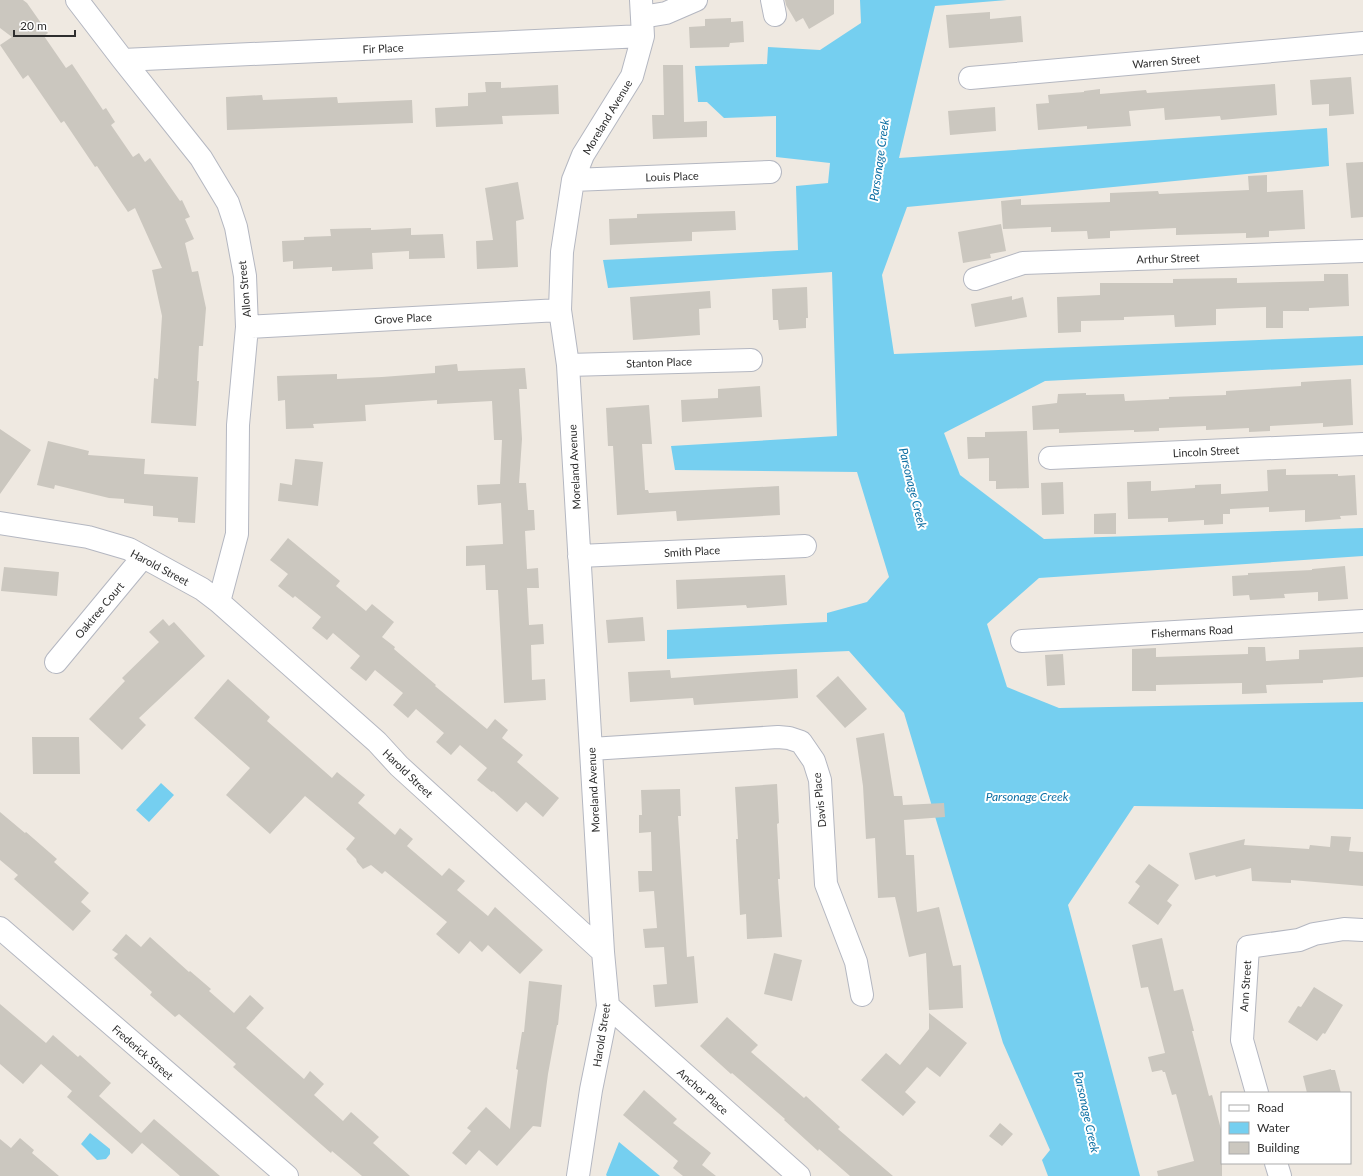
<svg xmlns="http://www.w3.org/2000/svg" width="1363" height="1176" viewBox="0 0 1363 1176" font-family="Lato,sans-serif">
<rect width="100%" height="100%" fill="#efe9e1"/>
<!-- water -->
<path fill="#75cff0" d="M 860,0 L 1007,0 L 935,6 L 899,158 L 1327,128 L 1329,166 L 907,207 L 882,275 L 894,354 L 1363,336 L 1363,365 L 1045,381 L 944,433 L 960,475 L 1044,539 L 1363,528 L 1363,556 L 1039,578 L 987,624 L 1007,687 L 1059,708 L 1363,702 L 1363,809 L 1134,806 L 1068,905 L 1140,1176 L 1048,1176 L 1042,1160 L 1050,1150 L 1003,1043 L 904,713 L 849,651 L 667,659 L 667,630 L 827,622 L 827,613 L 867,602 L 889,577 L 857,472 L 675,470 L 671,446 L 837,436 L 832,272 L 608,288 L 603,260 L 798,250 L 796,186 L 828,183 L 830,163 L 776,157 L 776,116 L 724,118 L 707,102 L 698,102 L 695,66 L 767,64 L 768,47 L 820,50 L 861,23 Z
M 161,783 L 174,795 L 149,822 L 136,810 Z
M 90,1133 L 110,1149 L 110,1154 L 106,1159 L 97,1160 L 81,1144 Z
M 619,1142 L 660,1176 L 607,1176 L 606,1175 Z"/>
<!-- building -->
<path fill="#cbc7bf" d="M 0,0 L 23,0 L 27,3 L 48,33 L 44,36 L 66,68 L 72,64 L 103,110 L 106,108 L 115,122 L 111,125 L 133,157 L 139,153 L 145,162 L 150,158 L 180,201 L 182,200 L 190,217 L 185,219 L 194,239 L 185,243 L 192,272 L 198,271 L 206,308 L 203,346 L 199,346 L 197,381 L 199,381 L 196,426 L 151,423 L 154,378 L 158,379 L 162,316 L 152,270 L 162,268 L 135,208 L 128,212 L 97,166 L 95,167 L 64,121 L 61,123 L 28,75 L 23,79 L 0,45 L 12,37 L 0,28 Z
M 785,0 L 834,0 L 834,14 L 809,29 L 803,18 L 796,22 L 786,5 Z
M 990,12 L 990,19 L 1021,16 L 1023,42 L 949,48 L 946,15 Z
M 731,18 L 731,22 L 743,21 L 744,42 L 730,43 L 729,47 L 690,48 L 689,27 L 705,26 L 705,19 Z
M 663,65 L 683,65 L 684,122 L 707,121 L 707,137 L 653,139 L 652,115 L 664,115 Z
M 1351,77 L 1354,114 L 1329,116 L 1329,104 L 1312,105 L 1310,80 Z
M 485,82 L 501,82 L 501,88 L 558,85 L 559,114 L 502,116 L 503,124 L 436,127 L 435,108 L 468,106 L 468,93 L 486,92 Z
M 1275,84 L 1277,115 L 1221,120 L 1220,116 L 1165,120 L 1164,108 L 1129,111 L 1131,126 L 1087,129 L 1087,126 L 1038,130 L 1036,104 L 1049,103 L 1048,95 L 1084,92 L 1084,91 L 1100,89 L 1100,94 L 1146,90 L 1147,93 Z
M 262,95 L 263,100 L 337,97 L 338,103 L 412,100 L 413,123 L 227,130 L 226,97 Z
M 995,107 L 996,131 L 950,135 L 948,111 Z
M 1363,162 L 1363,217 L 1351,218 L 1346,163 Z
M 1267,175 L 1267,192 L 1303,190 L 1305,229 L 1269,231 L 1269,237 L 1246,238 L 1246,233 L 1176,235 L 1176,228 L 1110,231 L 1110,238 L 1088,239 L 1087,231 L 1051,232 L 1051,227 L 1003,229 L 1001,201 L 1021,199 L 1021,205 L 1110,202 L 1110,193 L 1158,191 L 1159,194 L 1249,190 L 1248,176 Z
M 518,182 L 524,219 L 516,221 L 518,267 L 477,269 L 476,241 L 493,240 L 485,188 Z
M 735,211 L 736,230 L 692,232 L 692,241 L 610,245 L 609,219 L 637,218 L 637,214 Z
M 1001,224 L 1006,251 L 990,254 L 991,258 L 963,263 L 958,232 Z
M 371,228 L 371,230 L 411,228 L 411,235 L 443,234 L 445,258 L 409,259 L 409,251 L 372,253 L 373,269 L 332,271 L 332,267 L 293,269 L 293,261 L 283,262 L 282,241 L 304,240 L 304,237 L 331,236 L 330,229 Z
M 1324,274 L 1348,274 L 1349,306 L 1309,308 L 1309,311 L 1283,311 L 1283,328 L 1266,328 L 1266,307 L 1216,309 L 1216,325 L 1175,327 L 1174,315 L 1124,317 L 1124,320 L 1081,321 L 1081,332 L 1058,333 L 1057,297 L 1100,295 L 1100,283 L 1173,283 L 1173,279 L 1237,278 L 1237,283 L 1324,281 Z
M 807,287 L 808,318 L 806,318 L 806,328 L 779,330 L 778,320 L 773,320 L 772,289 Z
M 710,291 L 711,308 L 699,309 L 700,335 L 633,340 L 630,297 Z
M 1012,296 L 1012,300 L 1023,297 L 1027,317 L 975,327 L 971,304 Z
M 457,364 L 458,371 L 525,368 L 527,389 L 519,389 L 522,439 L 519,483 L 526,483 L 528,510 L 534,510 L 535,530 L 525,531 L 527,569 L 538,568 L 539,588 L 527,588 L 529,625 L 543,624 L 544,644 L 531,645 L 532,680 L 545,679 L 546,700 L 504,703 L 498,590 L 486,590 L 485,565 L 466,566 L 466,546 L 503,544 L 501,503 L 478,505 L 477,485 L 500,484 L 502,440 L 494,440 L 492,401 L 437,404 L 437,400 L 365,405 L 366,421 L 313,424 L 314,428 L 286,429 L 285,400 L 278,401 L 277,376 L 337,374 L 337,379 L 382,377 L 435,373 L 435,366 Z
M 1351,379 L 1353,425 L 1323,427 L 1323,423 L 1270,426 L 1270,431 L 1249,432 L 1249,428 L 1206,430 L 1206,426 L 1159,428 L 1159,431 L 1134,432 L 1134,430 L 1059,433 L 1059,429 L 1033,430 L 1032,406 L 1057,403 L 1058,394 L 1086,393 L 1086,395 L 1124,394 L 1125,401 L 1169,399 L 1169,397 L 1226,395 L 1226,391 L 1301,386 L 1301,382 Z
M 760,386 L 762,417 L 682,422 L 681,400 L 718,398 L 718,389 Z
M 649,405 L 652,444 L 642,444 L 645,490 L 648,490 L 649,493 L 779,486 L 780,515 L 677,521 L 676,511 L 617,515 L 613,446 L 608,446 L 606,408 Z
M 0,429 L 31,450 L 0,494 Z
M 1027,431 L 1029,488 L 996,489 L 996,481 L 989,481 L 989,458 L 968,459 L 967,437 L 985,437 L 985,432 Z
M 48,441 L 89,451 L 88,455 L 145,459 L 144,474 L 198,477 L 195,523 L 178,522 L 178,518 L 153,516 L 153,506 L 124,503 L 124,499 L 109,498 L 55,485 L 54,489 L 37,485 Z
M 295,459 L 323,462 L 318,506 L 278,501 L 280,483 L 292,485 Z
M 1286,469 L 1286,475 L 1338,474 L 1338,476 L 1355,475 L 1357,515 L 1340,516 L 1341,519 L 1305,522 L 1305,510 L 1269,512 L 1269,507 L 1230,509 L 1230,514 L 1223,514 L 1223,524 L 1204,525 L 1204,520 L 1168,522 L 1168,518 L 1128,519 L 1127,482 L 1151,481 L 1151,491 L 1195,488 L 1195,485 L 1221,484 L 1221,494 L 1268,491 L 1267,470 Z
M 1063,482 L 1064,514 L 1042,515 L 1041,483 Z
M 1116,513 L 1116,534 L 1094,534 L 1094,514 Z
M 288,538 L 340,581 L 336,586 L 366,611 L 372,604 L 394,622 L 382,637 L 395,647 L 394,649 L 436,685 L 435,686 L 487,729 L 495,719 L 508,730 L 502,738 L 523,755 L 517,762 L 559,798 L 543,817 L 526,802 L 517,812 L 493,791 L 492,792 L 477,780 L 487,768 L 460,745 L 451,755 L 436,742 L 444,733 L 416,709 L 408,718 L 393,705 L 403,693 L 375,670 L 366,681 L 350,668 L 360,656 L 333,633 L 327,640 L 312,628 L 321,617 L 295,596 L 293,598 L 278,586 L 288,574 L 270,560 Z
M 1345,566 L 1348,599 L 1318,601 L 1318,592 L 1284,594 L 1285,598 L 1250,600 L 1249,595 L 1233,596 L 1232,576 L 1248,575 L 1248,573 L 1312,570 L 1312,569 Z
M 4,567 L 59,572 L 57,596 L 1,591 Z
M 785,575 L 787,605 L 747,608 L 746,605 L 677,609 L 676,580 Z
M 643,617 L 645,641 L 608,643 L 606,620 Z
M 163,619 L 169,626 L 174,622 L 205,656 L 139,718 L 146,725 L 122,750 L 89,719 L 125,681 L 122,678 L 159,642 L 149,632 Z
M 1248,647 L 1265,647 L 1266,661 L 1299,659 L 1299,650 L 1363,647 L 1363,677 L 1323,680 L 1323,683 L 1266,685 L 1267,693 L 1242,694 L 1242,683 L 1156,685 L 1156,691 L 1132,691 L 1132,649 L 1156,648 L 1156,657 L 1248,654 Z
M 1063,654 L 1065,685 L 1047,686 L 1045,655 Z
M 797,669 L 798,698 L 694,705 L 693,698 L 630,702 L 628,672 L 670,670 L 671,678 Z
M 838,676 L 867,709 L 845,728 L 816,696 Z
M 228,679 L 270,717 L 267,721 L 332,778 L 337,772 L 365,795 L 358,803 L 395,835 L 400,828 L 413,839 L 407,846 L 442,876 L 449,868 L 465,881 L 457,890 L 488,916 L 495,907 L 543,950 L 520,974 L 488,945 L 482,952 L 470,941 L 459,954 L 436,934 L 447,922 L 385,871 L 382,874 L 371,865 L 363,869 L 357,862 L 356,859 L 346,849 L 355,838 L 305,796 L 270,834 L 226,795 L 250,768 L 194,718 Z
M 884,733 L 894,796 L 902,796 L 903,805 L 944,803 L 945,817 L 904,820 L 906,855 L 914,855 L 917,912 L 939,907 L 953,966 L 961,965 L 963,1008 L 929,1010 L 926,953 L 909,957 L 895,897 L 878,898 L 875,838 L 866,839 L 863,786 L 856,738 Z
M 32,737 L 79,737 L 80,774 L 33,774 Z
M 777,784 L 779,823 L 777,824 L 780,879 L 778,879 L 782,937 L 747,939 L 746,914 L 740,915 L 736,839 L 738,839 L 735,787 Z
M 680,789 L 681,816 L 678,816 L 687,957 L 694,956 L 698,1003 L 655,1007 L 653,985 L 667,984 L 664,947 L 645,948 L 643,929 L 657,928 L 654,891 L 639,892 L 638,871 L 652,871 L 651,832 L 639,833 L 639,815 L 642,815 L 641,790 Z
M 0,812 L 25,833 L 26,832 L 57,859 L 54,862 L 89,893 L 81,902 L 91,911 L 73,931 L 14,879 L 18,875 L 0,860 Z
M 1331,836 L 1351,837 L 1349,851 L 1363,852 L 1363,886 L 1291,880 L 1291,883 L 1252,881 L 1251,868 L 1216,877 L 1215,875 L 1195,880 L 1189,853 L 1245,839 L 1244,845 L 1309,849 L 1310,845 L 1330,847 Z
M 1149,864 L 1179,885 L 1167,901 L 1172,905 L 1158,925 L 1128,903 L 1140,886 L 1135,882 Z
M 126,934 L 141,947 L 150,937 L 189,972 L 190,971 L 211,989 L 209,991 L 234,1013 L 250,995 L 264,1008 L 246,1028 L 304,1079 L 310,1071 L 324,1084 L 314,1095 L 343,1121 L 351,1112 L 379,1137 L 373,1143 L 410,1176 L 362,1176 L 332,1151 L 331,1153 L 233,1067 L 236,1064 L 179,1014 L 175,1017 L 150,995 L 152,992 L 114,958 L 118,954 L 112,950 Z
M 1162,938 L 1174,991 L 1183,989 L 1194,1031 L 1192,1031 L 1209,1096 L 1212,1095 L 1222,1133 L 1222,1176 L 1158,1176 L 1157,1171 L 1194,1161 L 1176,1094 L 1172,1095 L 1165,1072 L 1163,1072 L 1162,1070 L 1152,1072 L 1148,1057 L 1165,1053 L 1148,987 L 1141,988 L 1132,945 Z
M 774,953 L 802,960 L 792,1001 L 764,994 Z
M 529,981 L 562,985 L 558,1025 L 557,1025 L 548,1074 L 541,1127 L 533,1126 L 497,1166 L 479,1150 L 466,1165 L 452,1153 L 471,1131 L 467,1128 L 486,1107 L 510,1129 L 518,1070 L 516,1069 L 522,1032 L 524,1032 Z
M 1314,987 L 1343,1005 L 1325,1034 L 1323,1033 L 1317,1041 L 1288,1022 L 1298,1006 L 1301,1007 Z
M 0,1004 L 46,1043 L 53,1035 L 78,1057 L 80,1055 L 111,1083 L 99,1096 L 141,1133 L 154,1119 L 220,1176 L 180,1176 L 142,1143 L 132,1154 L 67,1097 L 72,1091 L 41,1064 L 23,1084 L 0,1064 Z
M 929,1013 L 967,1043 L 940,1077 L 927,1067 L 905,1092 L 916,1102 L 903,1116 L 861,1080 L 886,1053 L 900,1065 L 929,1029 Z
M 727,1017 L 758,1045 L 751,1052 L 804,1098 L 806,1096 L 840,1127 L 838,1129 L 893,1176 L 850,1176 L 819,1149 L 818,1151 L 784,1120 L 785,1119 L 732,1073 L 731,1074 L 700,1046 Z
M 1331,1069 L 1331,1070 L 1335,1070 L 1341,1093 L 1307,1093 L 1303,1076 Z
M 644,1090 L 677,1119 L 673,1123 L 711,1153 L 702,1165 L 716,1176 L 683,1176 L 673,1168 L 678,1161 L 623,1115 Z
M 1000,1123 L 1013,1134 L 1002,1146 L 989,1136 Z
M 20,1138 L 34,1150 L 32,1153 L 59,1176 L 0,1176 L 0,1139 L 11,1148 Z"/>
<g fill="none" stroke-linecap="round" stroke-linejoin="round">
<!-- minor casing -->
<g stroke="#b4b7c1" stroke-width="24">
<path id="minor" d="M 77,0 L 123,60 L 201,158 L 228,203 L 236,227 L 245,276 L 247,327 L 238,425 L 237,534 L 219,602
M 772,0 L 775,15
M 642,17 L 666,13 L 696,0
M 123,60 L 643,36
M 970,78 L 1363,43
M 573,180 L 770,172
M 975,279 L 1023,263 L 1363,251
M 247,327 L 560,310
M 568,365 L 751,360
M 1050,458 L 1363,444
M 0,523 L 88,537 L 129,549 L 202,589 L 219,602 L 377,742 L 399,766 L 603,952 L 608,1006 L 591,1090 L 578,1176
M 579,556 L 805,546
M 1022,641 L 1363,621
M 56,662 L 143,557
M 591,749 L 778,737 L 789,738 L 801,742 L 814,761 L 820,780 L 826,884 L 856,962 L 862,995
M 0,928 L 287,1176
M 603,952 L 568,365 L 560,310 L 562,252 L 573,180 L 583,155 L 632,76 L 643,36 L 641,0
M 608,1006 L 799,1176
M 1257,1093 L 1242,1040 L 1248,947 L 1299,940 L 1314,934 L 1344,929 L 1363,930
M 1276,1163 L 1280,1176"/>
</g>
<!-- minor -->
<use href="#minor" stroke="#fff" stroke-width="22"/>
</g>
<g text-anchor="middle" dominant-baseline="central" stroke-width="4" stroke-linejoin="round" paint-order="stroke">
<!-- street labels -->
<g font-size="11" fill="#2e2e2e" stroke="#fff">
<text transform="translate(383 48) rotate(-3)">Fir Place</text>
<text transform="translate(1166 61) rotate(-5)">Warren Street</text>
<text transform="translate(607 117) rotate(-59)">Moreland Avenue</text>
<text transform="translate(672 176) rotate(-2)">Louis Place</text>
<text transform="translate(1168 258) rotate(-2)">Arthur Street</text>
<text transform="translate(244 289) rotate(-95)">Allon Street</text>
<text transform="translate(403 318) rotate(-3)">Grove Place</text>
<text transform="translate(659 362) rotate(-2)">Stanton Place</text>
<text transform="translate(1206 451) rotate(-3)">Lincoln Street</text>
<text transform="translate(574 467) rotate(-93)">Moreland Avenue</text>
<text transform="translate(692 551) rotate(-3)">Smith Place</text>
<text transform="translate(160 567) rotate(28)">Harold Street</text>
<text transform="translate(99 610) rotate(-50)">Oaktree Court</text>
<text transform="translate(1192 631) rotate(-3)">Fishermans Road</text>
<text transform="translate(408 773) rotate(44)">Harold Street</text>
<text transform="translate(593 790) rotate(-93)">Moreland Avenue</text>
<text transform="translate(819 800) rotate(-96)">Davis Place</text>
<text transform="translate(1245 986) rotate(-86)">Ann Street</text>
<text transform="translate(601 1035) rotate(-81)">Harold Street</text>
<text transform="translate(143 1052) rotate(41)">Frederick Street</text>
<text transform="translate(703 1091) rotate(41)">Anchor Place</text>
</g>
<!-- water labels -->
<g font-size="12" font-style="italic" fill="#0d6fa3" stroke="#fff">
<text transform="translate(879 160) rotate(-82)">Parsonage Creek</text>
<text transform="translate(913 488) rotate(76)">Parsonage Creek</text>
<text x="1027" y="796">Parsonage Creek</text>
<text transform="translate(1087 1112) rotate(78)">Parsonage Creek</text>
</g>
</g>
<!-- legend -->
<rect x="1221" y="1092" width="130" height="72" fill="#ffffff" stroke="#ababab"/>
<rect x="1229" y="1105" width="20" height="6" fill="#ffffff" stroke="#ababab"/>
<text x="1257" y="1112" font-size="12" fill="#2e2e2e">Road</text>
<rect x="1229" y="1122" width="20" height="12" fill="#75cff0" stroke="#ababab"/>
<text x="1257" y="1132" font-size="12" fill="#2e2e2e">Water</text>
<rect x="1229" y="1142" width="20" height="12" fill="#cbc7bf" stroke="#ababab"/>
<text x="1257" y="1152" font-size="12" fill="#2e2e2e">Building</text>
<!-- scale -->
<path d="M14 30v6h61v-6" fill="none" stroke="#2e2e2e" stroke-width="2"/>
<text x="20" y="30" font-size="12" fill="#2e2e2e" stroke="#ffffff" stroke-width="3" paint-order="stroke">20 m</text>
</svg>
